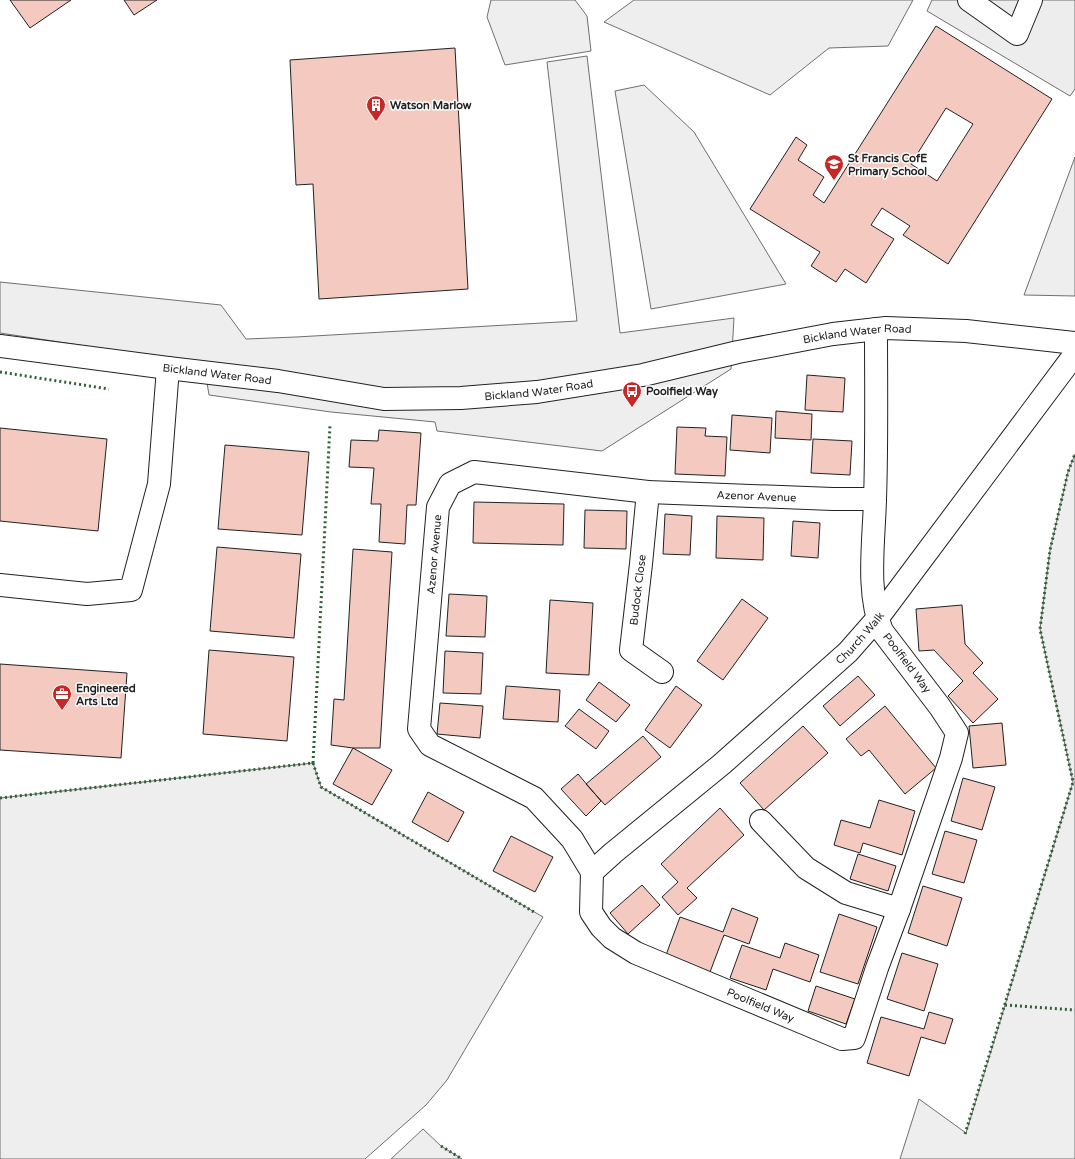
<svg xmlns="http://www.w3.org/2000/svg" width="1075" height="1159" viewBox="0 0 1075 1159" font-family="'Varela Round',sans-serif">
<rect width="100%" height="100%" fill="#fff"/>
<!-- green -->
<path fill="#eee" stroke="#6f6f6f" d="M 491,0 L 575,0 L 587,16 L 591,51 L 505,65 L 487,17 Z
M 634,0 L 913,0 L 888,46 L 829,48 L 770,95 L 604,22 Z
M 587,56 L 620,333 L 734,318 L 731,369 L 602,451 L 437,431 L 435,422 L 331,412 L 209,395 L 204,364 L 0,333 L 0,282 L 221,305 L 246,339 L 296,337 L 577,321 L 547,62 Z
M 644,85 L 694,132 L 786,284 L 651,309 L 615,91 Z
M 1075,157 L 1075,296 L 1024,295 Z
M 1075,454 L 1075,1159 L 900,1159 L 919,1099 L 966,1133 L 1073,782 L 1040,629 L 1050,550 L 1068,472 Z
M 313,763 L 321,787 L 543,917 L 447,1080 L 426,1105 L 365,1159 L 0,1159 L 0,798 Z
M 423,1129 L 441,1146 L 462,1159 L 391,1159 Z"/>
<!-- parking -->
<path fill="#ededed" stroke="#6f6f6f" d="M 932,0 L 1075,0 L 1075,89 L 1070,96 L 927,11 Z"/>
<!-- building -->
<path fill="#f3c9c0" stroke="#222" fill-rule="evenodd" d="M 10,0 L 71,0 L 30,28 Z
M 124,0 L 157,0 L 134,15 Z
M 936,26 L 1052,99 L 948,264 L 903,235 L 910,226 L 882,208 L 871,225 L 894,239 L 866,283 L 845,269 L 836,282 L 811,266 L 820,252 L 750,209 L 796,137 L 807,145 L 798,160 L 824,177 L 813,195 L 824,203 ZM 946,108 L 973,124 L 937,181 L 911,164 Z
M 455,48 L 468,289 L 319,299 L 313,184 L 296,185 L 290,60 Z
M 807,375 L 845,378 L 843,412 L 805,410 Z
M 776,411 L 812,414 L 811,440 L 775,438 Z
M 732,415 L 772,418 L 770,453 L 730,450 Z
M 677,427 L 706,428 L 705,436 L 727,437 L 725,476 L 675,474 Z
M 0,428 L 107,439 L 98,531 L 0,521 Z
M 379,430 L 421,433 L 416,505 L 407,505 L 405,544 L 379,542 L 381,504 L 371,504 L 374,468 L 349,467 L 351,440 L 378,441 Z
M 813,439 L 852,441 L 850,475 L 811,473 Z
M 225,445 L 309,452 L 302,535 L 218,529 Z
M 474,502 L 564,504 L 563,545 L 473,543 Z
M 585,510 L 627,511 L 626,549 L 584,548 Z
M 665,514 L 692,516 L 690,555 L 663,554 Z
M 717,516 L 764,518 L 763,560 L 716,558 Z
M 793,521 L 820,523 L 818,558 L 791,556 Z
M 217,547 L 301,554 L 294,638 L 210,631 Z
M 353,549 L 392,552 L 380,748 L 353,748 L 331,745 L 334,699 L 344,700 Z
M 449,594 L 487,596 L 485,637 L 446,636 Z
M 742,599 L 768,618 L 723,680 L 697,661 Z
M 550,600 L 593,603 L 589,675 L 546,673 Z
M 962,605 L 965,644 L 983,663 L 973,673 L 998,699 L 973,723 L 948,696 L 963,681 L 934,650 L 919,651 L 916,609 Z
M 209,650 L 294,657 L 287,741 L 203,734 Z
M 445,651 L 483,653 L 481,694 L 443,693 Z
M 0,664 L 127,673 L 121,758 L 0,750 Z
M 858,676 L 875,695 L 840,726 L 823,706 Z
M 599,682 L 630,705 L 616,722 L 586,700 Z
M 506,686 L 560,690 L 558,722 L 503,719 Z
M 676,686 L 702,705 L 670,748 L 645,730 Z
M 440,703 L 483,706 L 480,738 L 437,734 Z
M 885,706 L 936,768 L 905,794 L 869,750 L 861,756 L 846,739 Z
M 579,709 L 609,731 L 596,749 L 565,726 Z
M 1002,723 L 1006,765 L 973,768 L 969,726 Z
M 803,726 L 828,753 L 764,810 L 740,783 Z
M 643,736 L 661,757 L 605,805 L 586,784 Z
M 353,748 L 392,770 L 372,805 L 333,784 Z
M 578,774 L 601,801 L 586,816 L 561,789 Z
M 963,778 L 995,787 L 982,830 L 951,821 Z
M 428,792 L 464,812 L 448,842 L 412,822 Z
M 879,800 L 915,811 L 902,855 L 863,843 L 860,853 L 834,845 L 841,820 L 870,828 Z
M 720,808 L 744,835 L 687,888 L 697,898 L 678,915 L 662,897 L 678,882 L 661,864 Z
M 945,831 L 977,840 L 964,883 L 932,874 Z
M 511,836 L 553,857 L 535,892 L 493,871 Z
M 858,854 L 896,866 L 888,891 L 850,879 Z
M 642,885 L 660,905 L 628,934 L 610,913 Z
M 923,886 L 962,898 L 947,946 L 908,933 Z
M 732,908 L 758,918 L 749,944 L 724,935 L 710,972 L 666,955 L 680,917 L 723,932 Z
M 839,914 L 877,927 L 858,984 L 820,972 Z
M 785,943 L 819,955 L 810,982 L 773,969 L 766,990 L 730,978 L 742,945 L 780,958 Z
M 902,953 L 938,964 L 924,1011 L 887,999 Z
M 816,986 L 855,999 L 846,1024 L 808,1011 Z
M 929,1012 L 953,1019 L 945,1044 L 921,1037 L 909,1076 L 867,1063 L 881,1017 L 924,1029 Z"/>
<g fill="none" stroke-linecap="round" stroke-linejoin="round">
<!-- minor casing -->
<g stroke="#222" stroke-width="24">
<g id="minor">
<path d="M 969,0 L 1017,34 L 1031,0"/>
<path id="s1" d="M 0,346 L 168,368 L 278,381 L 384,399 L 461,398 L 537,392 L 643,375 L 738,352 L 833,334 L 886,328 L 966,331 L 1075,343"/>
<path d="M 648,492 L 641,564 L 631,650 L 662,672"/>
<path d="M 0,585 L 87,594 L 131,590 L 159,484 L 168,368"/>
<path d="M 761,821 L 806,868 L 846,893 L 899,909"/>
<path id="s2" d="M 592,872 L 591,912 L 601,927 L 612,938 L 636,953 L 842,1039 L 854,1038 L 877,968 L 899,909 L 951,758 L 957,733 L 940,707 L 882,631 C 866,592 874,541 875,499 C 877,443 876,386 876,329"/>
<path id="s3" d="M 592,872 L 572,839 L 534,798 L 430,745 L 419,729 L 438,507 L 450,484 L 474,472 L 648,492 L 833,499 L 875,499"/>
<path id="s4" d="M 592,872 L 613,853 L 722,764 L 848,652 L 877,619 L 1075,354"/>
</g>
</g>
<!-- minor -->
<use href="#minor" stroke="#fff" stroke-width="22"/>
<!-- hedge -->
<path stroke="#2f5e38" stroke-width="3" stroke-dasharray="2 3" stroke-linecap="butt" d="M 0,372 L 109,389
M 313,763 L 321,787 L 534,912
M 0,798 L 313,763 L 330,425
M 1005,1005 L 1075,1010
M 965,1134 L 1073,782 L 1040,629 L 1050,550 L 1068,472 L 1075,454
M 441,1146 L 462,1159"/>
</g>
<!-- icons -->
<defs>
<g id="building-pin" transform="scale(1)"><path d="M0 17L-7.5 6A9.5 9.5 0 1 1 7.5 6Z" fill="#c62828" stroke="#fff"/><path d="M-4-6H4V6H1V3H-1V6H-4ZM-2.5-4.3h1.7v1.8h-1.7ZM.8-4.3h1.7v1.8H.8ZM-2.5-1h1.7V.8h-1.7ZM.8-1h1.7V.8H.8Z" fill="#fff"/></g>
<g id="school-pin" transform="scale(1)"><path d="M0 17L-7.5 6A9.5 9.5 0 1 1 7.5 6Z" fill="#c62828" stroke="#fff"/><path d="M0-5L7-2L0 1L-7-2ZM-4 1L0 2.5L4 1V4Q0 6-4 4Z" fill="#fff"/></g>
<g id="bus-pin" transform="scale(1)"><path d="M0 17L-7.5 6A9.5 9.5 0 1 1 7.5 6Z" fill="#c62828" stroke="#fff"/><path d="M-5-6H5V4H4V6H2V4H-2V6H-4V4H-5ZM-3.5-4V0h7V-4ZM-3.5 1.2v1.5H-2V1.2ZM2 1.2v1.5H3.5V1.2Z" fill="#fff"/></g>
<g id="office-pin" transform="scale(1)"><path d="M0 17L-7.5 6A9.5 9.5 0 1 1 7.5 6Z" fill="#c62828" stroke="#fff"/><path d="M-6-3h4V-5.5h4V-3h4V5H-6ZM-1-4.5V-3h2v-1.5ZM-6 0V1H6V0Z" fill="#fff"/></g>
</defs>
<g fill-rule="evenodd">
<use href="#building-pin" x="376" y="105"/>
<use href="#school-pin" x="834" y="164"/>
<use href="#bus-pin" x="632" y="391"/>
<use href="#office-pin" x="62" y="694"/>
</g>
<g text-anchor="middle" dominant-baseline="central" stroke-width="3" stroke-linejoin="round" paint-order="stroke">
<!-- poi labels -->
<g font-size="11" font-weight="bold" fill="#222" stroke="#fff" text-anchor="start">
<text x="390" y="105">Watson Marlow</text>
<text x="848" y="158">St Francis CofE<tspan x="848" dy="13">Primary School</tspan></text>
<text x="646" y="391">Poolfield Way</text>
<text x="76" y="688">Engineered<tspan x="76" dy="13">Arts Ltd</tspan></text>
</g>
<!-- street labels -->
<g font-size="11" fill="#222" stroke="#fff">
<text stroke="none"><textPath href="#s1" startOffset="867">Bickland Water Road</textPath></text>
<text stroke="none"><textPath href="#s1" startOffset="219">Bickland Water Road</textPath></text>
<text stroke="none"><textPath href="#s1" startOffset="543">Bickland Water Road</textPath></text>
<text stroke="none"><textPath href="#s3" startOffset="790">Azenor Avenue</textPath></text>
<text stroke="none"><textPath href="#s3" startOffset="406">Azenor Avenue</textPath></text>
<text transform="translate(638 590) rotate(-83)">Budock Close</text>
<text stroke="none"><textPath href="#s4" startOffset="356">Church Walk</textPath></text>
<text transform="translate(907 663) rotate(53)">Poolfield Way</text>
<text stroke="none"><textPath href="#s2" startOffset="237">Poolfield Way</textPath></text>
</g>
</g>
</svg>
